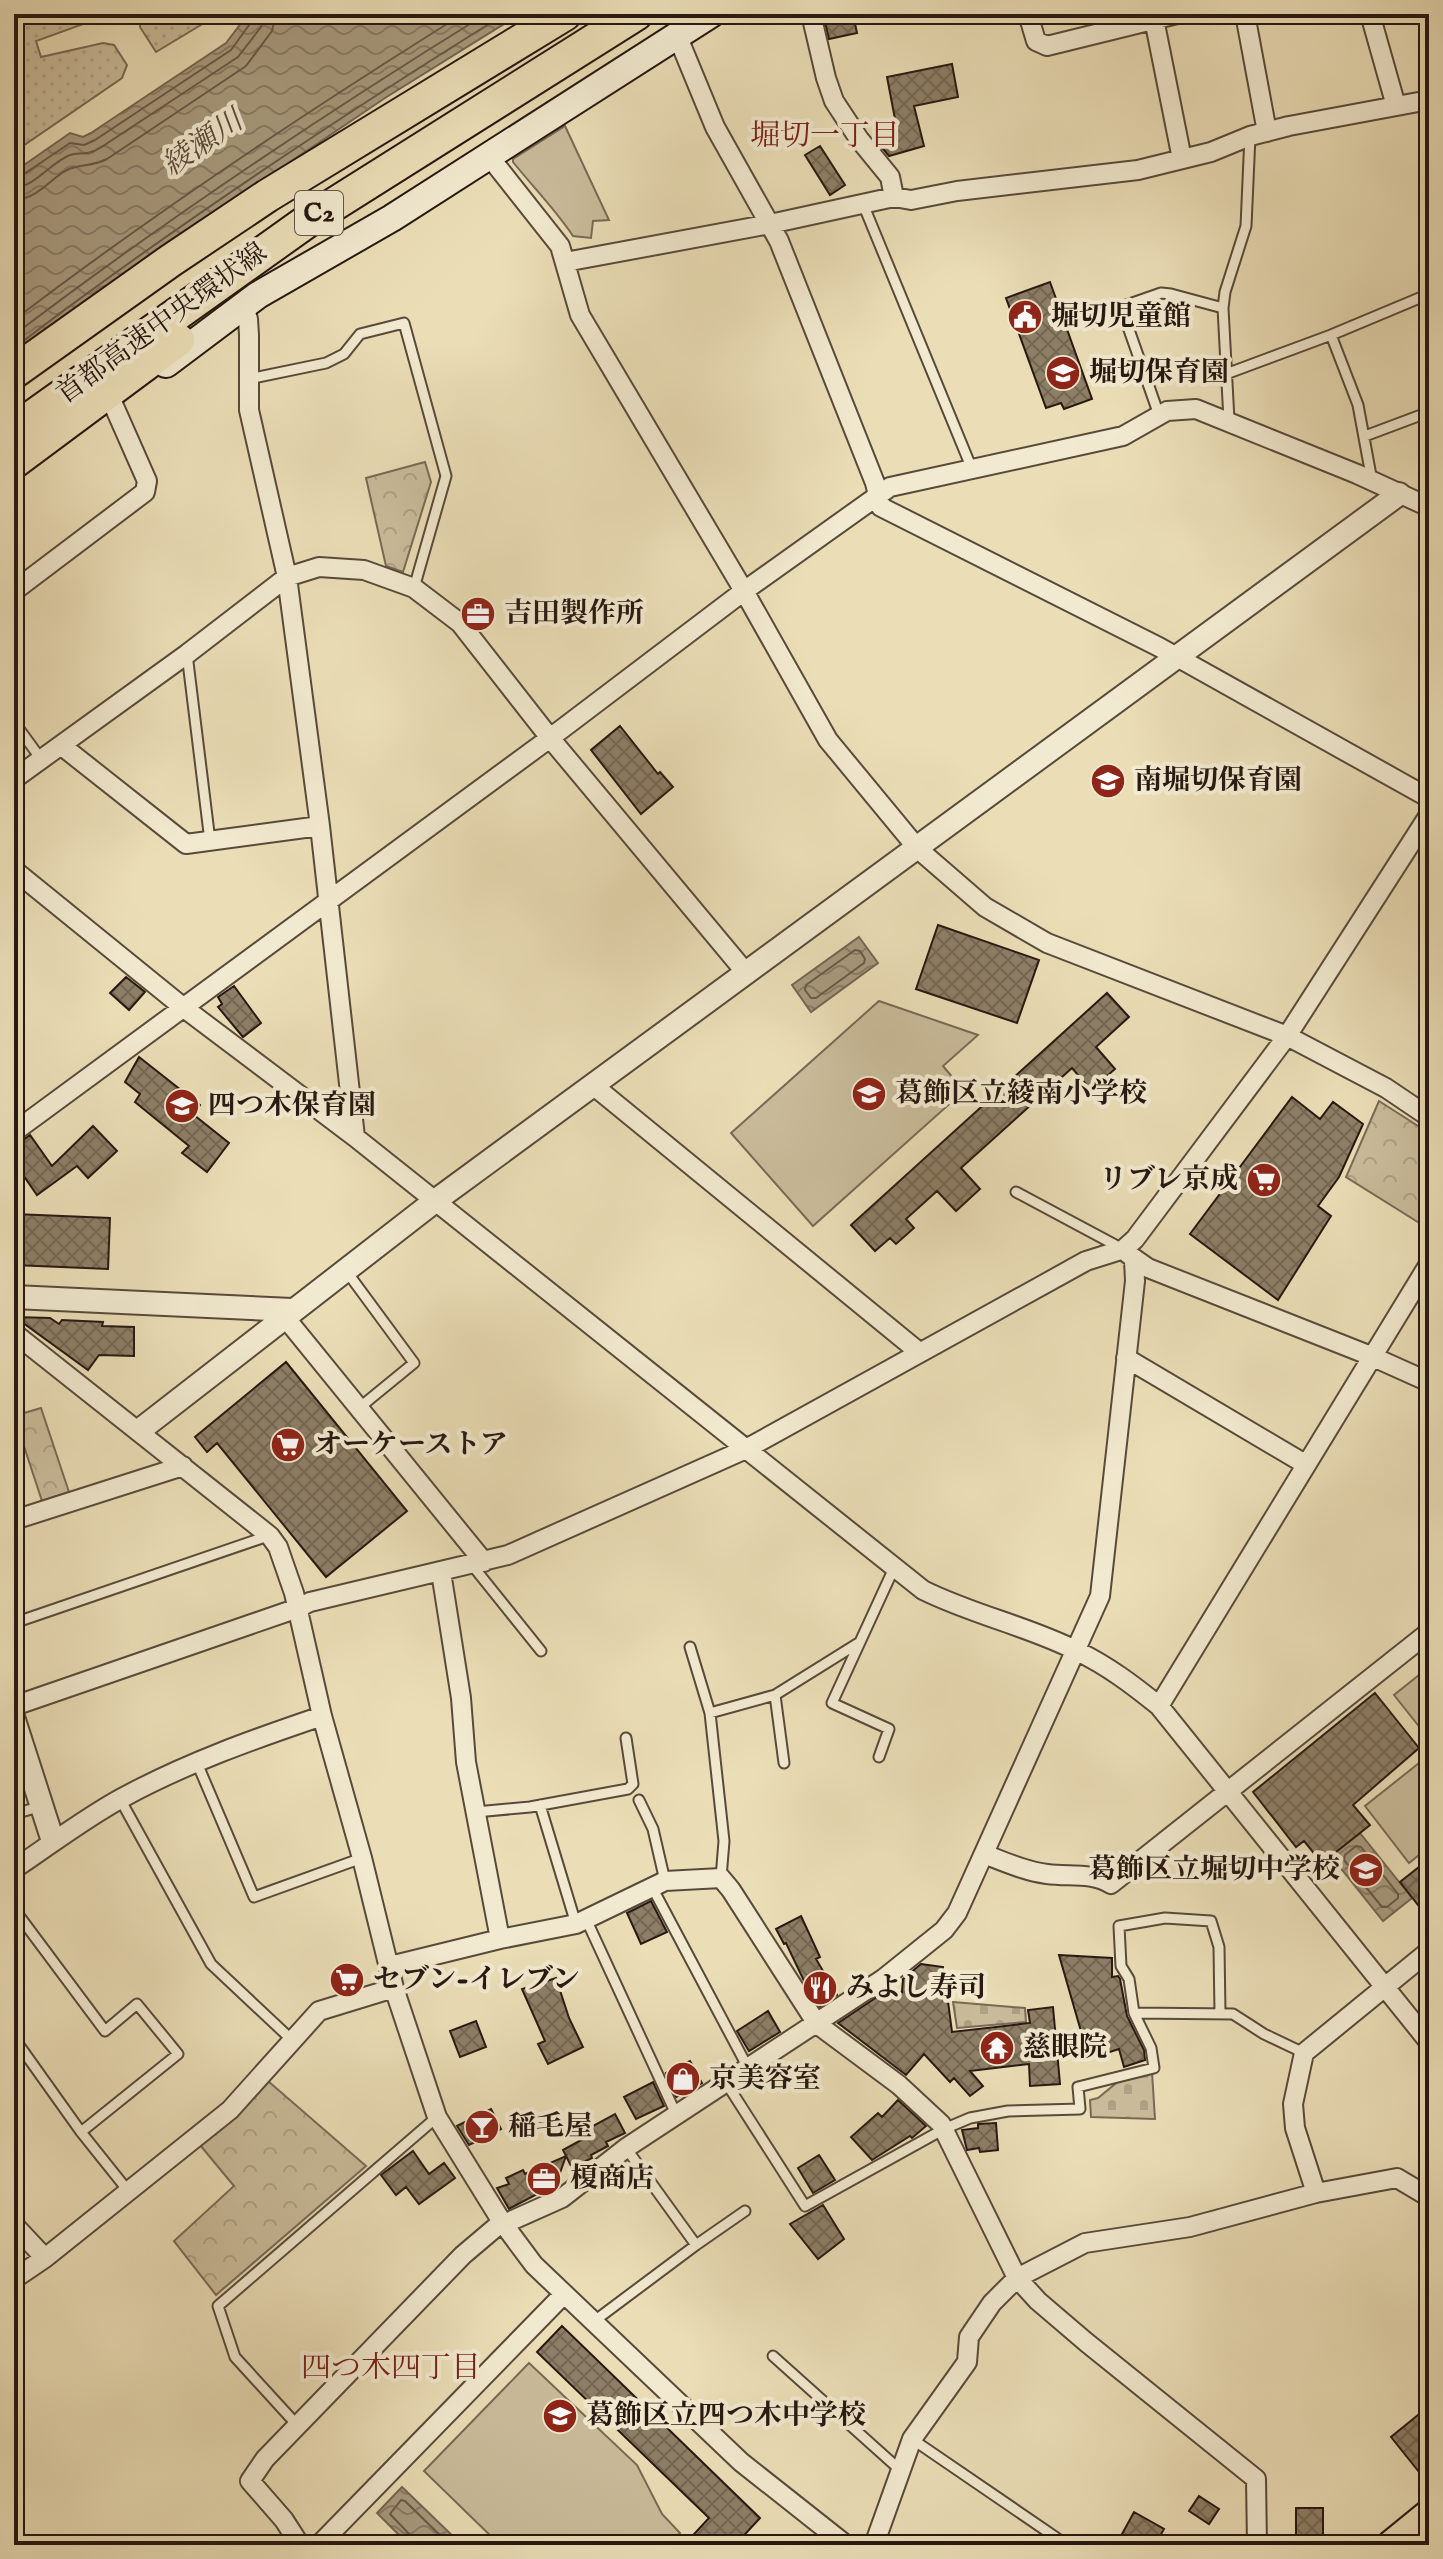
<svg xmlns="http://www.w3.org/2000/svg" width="1443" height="2559" viewBox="0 0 1443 2559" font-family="'IM FELL English','Noto Serif JP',serif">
<defs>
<pattern id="grass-dots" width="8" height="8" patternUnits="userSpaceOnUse" patternTransform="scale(2)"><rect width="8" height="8" fill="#cabc9b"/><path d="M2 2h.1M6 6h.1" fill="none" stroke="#aea184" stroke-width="1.8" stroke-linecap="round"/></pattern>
<pattern id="cemetery-stones" width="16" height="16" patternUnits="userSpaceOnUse" patternTransform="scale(2)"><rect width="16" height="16" fill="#cabc9b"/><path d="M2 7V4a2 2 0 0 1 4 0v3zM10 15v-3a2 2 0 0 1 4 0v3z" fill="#aea184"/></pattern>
<pattern id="park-crowns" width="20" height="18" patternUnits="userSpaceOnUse" patternTransform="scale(2)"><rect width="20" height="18" fill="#cabc9b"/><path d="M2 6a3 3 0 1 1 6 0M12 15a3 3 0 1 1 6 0" fill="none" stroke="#aea184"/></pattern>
<pattern id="water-waves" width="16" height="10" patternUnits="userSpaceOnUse" patternTransform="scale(2)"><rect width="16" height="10" fill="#a89b7f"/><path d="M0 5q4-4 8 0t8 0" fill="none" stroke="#897d67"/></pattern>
<pattern id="building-cross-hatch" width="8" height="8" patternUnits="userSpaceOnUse" patternTransform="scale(2)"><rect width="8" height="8" fill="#8d7f67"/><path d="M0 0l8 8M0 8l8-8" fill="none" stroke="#736753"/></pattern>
</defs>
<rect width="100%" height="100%" fill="#ebdeb7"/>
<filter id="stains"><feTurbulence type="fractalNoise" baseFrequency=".0025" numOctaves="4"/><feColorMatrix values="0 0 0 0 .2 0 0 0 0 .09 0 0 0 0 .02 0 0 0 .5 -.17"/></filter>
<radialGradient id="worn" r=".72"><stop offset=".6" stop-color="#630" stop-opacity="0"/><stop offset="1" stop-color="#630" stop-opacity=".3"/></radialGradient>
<!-- grass -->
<path fill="url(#grass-dots)" stroke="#786a56" stroke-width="2" d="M 14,14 L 81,14 L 86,23 L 36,41 L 41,57 L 103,43 L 114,45 L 127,65 L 122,78 L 14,152 Z
M 140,14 L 219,14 L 156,52 L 140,27 Z"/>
<!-- cemetery -->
<path fill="url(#cemetery-stones)" stroke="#786a56" stroke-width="2" d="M 953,2002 L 1025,2008 L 1026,2022 L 957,2028 Z
M 1152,2072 L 1155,2119 L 1091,2117 L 1090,2100 L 1098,2098 L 1120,2080 Z"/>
<!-- park -->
<path fill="url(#park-crowns)" stroke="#786a56" stroke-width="2" d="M 425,462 L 431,482 L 403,572 L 386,566 L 366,478 Z
M 1379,1101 L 1429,1133 L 1429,1229 L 1346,1177 Z
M 41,1408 L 69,1492 L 42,1501 L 14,1416 Z
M 268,2081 L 366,2166 L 216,2295 L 174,2241 L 234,2186 L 200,2145 Z"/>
<!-- pitch -->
<path fill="#cabc9b" stroke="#786a56" stroke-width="2" d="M 565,126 L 609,220 L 593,221 L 591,238 L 573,236 C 555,209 533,187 513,162 L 513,159 Z
M 879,1001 L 978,1035 L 943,1066 L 964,1091 L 813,1226 L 731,1133 Z
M 1429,1667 L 1429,1739 L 1394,1695 Z
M 1429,1755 L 1429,1847 L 1409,1863 L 1365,1806 Z
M 529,2363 L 637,2465 L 662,2514 L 680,2533 L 669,2545 L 500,2545 L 424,2471 Z"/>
<!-- water -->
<path fill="url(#water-waves)" stroke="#746753" stroke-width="2" d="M 248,14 L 520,14 L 385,98 L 126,273 L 14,358 L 14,172 L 70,133 L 83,137 L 91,133 L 226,43 Z
M 859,937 L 878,963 L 811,1012 L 792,985 Z
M 1360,1833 L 1412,1898 L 1383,1921 L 1331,1856 Z
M 402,2487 L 460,2543 L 459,2545 L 409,2545 L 377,2513 Z"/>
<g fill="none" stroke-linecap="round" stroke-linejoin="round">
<!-- shore -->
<path stroke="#685a48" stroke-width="2" d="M 14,178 L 21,176 L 70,143 L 84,145 L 95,140 L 231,50 L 252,21 L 254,14
M 14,188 C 36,186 50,163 70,155 C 79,151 85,157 100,148 L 238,57 L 261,27 L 264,14
M 14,200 C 42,199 55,170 76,167 C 88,164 95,165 107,159 L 246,66 L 272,31 L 276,14
M 14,320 C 158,210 309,110 463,14
M 14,335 C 165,220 324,114 486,14
M 14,348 C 171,228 336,119 505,14
M 855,950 L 860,951 L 865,959 L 864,963 L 816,998 L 811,998 L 805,990 L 806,985 Z
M 1356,1846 L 1361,1847 L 1398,1894 L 1398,1898 L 1387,1907 L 1382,1907 L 1344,1860 L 1345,1855 Z
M 414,2545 L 412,2537 L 390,2514 L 401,2500 L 405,2501 L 450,2545"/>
</g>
<!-- building -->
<path fill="url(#building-cross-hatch)" stroke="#271811" stroke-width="2" d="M 844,14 L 853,14 L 857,33 L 829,39 L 824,18 Z
M 952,64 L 958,97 L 914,106 L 924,146 L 889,156 L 878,143 L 873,124 L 895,119 L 887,77 Z
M 820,146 L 845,185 L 830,195 L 805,155 Z
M 1050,282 L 1092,399 L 1064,409 L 1061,403 L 1046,408 L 1006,298 Z
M 620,726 L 658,774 L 660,772 L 673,787 L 641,814 L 591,750 Z
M 938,925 L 1039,960 L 1017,1023 L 916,989 Z
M 126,977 L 145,992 L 129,1010 L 110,993 Z
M 234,986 L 261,1023 L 243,1037 L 218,1007 L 222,1004 L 218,997 Z
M 1107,993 L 1129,1017 L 1096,1047 L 1115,1069 L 1091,1090 L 1072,1068 L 961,1168 L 980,1189 L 956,1211 L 937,1191 L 906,1219 L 914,1228 L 896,1244 L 890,1238 L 875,1251 L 851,1225 Z
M 139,1057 L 200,1105 L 194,1115 L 229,1143 L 207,1172 L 182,1153 L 189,1146 L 135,1102 L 140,1094 L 125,1082 Z
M 1292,1097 L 1320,1119 L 1333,1102 L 1363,1124 L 1339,1177 L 1318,1206 L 1331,1216 L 1278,1300 L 1190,1234 Z
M 93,1126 L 117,1151 L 88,1178 L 77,1166 L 37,1195 L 14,1162 L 14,1147 L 30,1135 L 52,1166 Z
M 14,1214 L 110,1218 L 108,1269 L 14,1265 Z
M 15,1317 L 50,1318 L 59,1324 L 62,1320 L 103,1322 L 102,1326 L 134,1327 L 134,1356 L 99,1355 L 88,1370 Z
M 286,1362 L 407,1511 L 326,1577 L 217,1443 L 207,1452 L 195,1437 Z
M 1375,1693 L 1419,1748 L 1353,1805 L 1370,1825 L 1322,1863 L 1304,1841 L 1296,1847 L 1253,1792 Z
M 1429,1859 L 1429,1919 L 1400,1882 Z
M 651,1901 L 667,1932 L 641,1944 L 627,1913 Z
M 801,1916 L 820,1957 L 816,1959 L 837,1995 L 820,2006 L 805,1983 L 786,1943 L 784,1944 L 776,1929 Z
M 1059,1955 L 1112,1958 L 1112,1977 L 1118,1976 L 1120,1979 L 1127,2016 L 1144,2050 L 1145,2060 L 1124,2067 L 1119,2049 L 1097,2056 L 1095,2050 L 1087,2052 Z
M 921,1964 L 943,1967 L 939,1996 L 947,1994 L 952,2032 L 1030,2023 L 1028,2010 L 1053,2007 L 1060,2084 L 1030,2086 L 1029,2064 L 970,2071 L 983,2086 L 970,2096 L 954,2078 L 950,2082 L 924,2054 L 906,2075 L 838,2023 L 880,1995 L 902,1992 L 903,1979 Z
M 556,1978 L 569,2018 L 583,2047 L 548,2064 L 538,2044 L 545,2041 L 522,1989 Z
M 768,2011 L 780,2032 L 749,2051 L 737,2031 Z
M 476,2021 L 486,2047 L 460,2057 L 450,2031 Z
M 690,2061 L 702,2083 L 676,2097 L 666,2073 Z
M 653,2082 L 664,2106 L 636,2119 L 624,2097 Z
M 898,2100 L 926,2126 L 912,2138 L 910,2136 L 872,2160 L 851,2137 L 878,2113 L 882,2117 Z
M 491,2109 L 501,2129 L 469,2145 L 457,2126 Z
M 615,2114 L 625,2133 L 606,2142 L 608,2146 L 591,2155 L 592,2158 L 572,2168 L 563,2150 L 585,2138 L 582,2132 Z
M 996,2123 L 998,2150 L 980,2152 L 979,2148 L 967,2150 L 962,2130 L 978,2128 L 978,2124 Z
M 413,2151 L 429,2174 L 444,2163 L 455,2178 L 419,2204 L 406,2187 L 396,2195 L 381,2175 Z
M 819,2155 L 835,2180 L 813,2193 L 798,2168 Z
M 566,2156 L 556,2184 L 509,2209 L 497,2188 L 509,2184 L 506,2178 L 523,2170 L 525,2174 Z
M 823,2205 L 844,2239 L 818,2259 L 790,2224 Z
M 562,2326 L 760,2518 L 735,2545 L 684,2545 L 709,2518 L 537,2352 Z
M 1429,2406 L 1429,2465 L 1419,2472 L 1391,2437 Z
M 1199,2496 L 1219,2509 L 1209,2524 L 1189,2511 Z
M 1296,2508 L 1323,2508 L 1323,2545 L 1296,2545 Z
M 1134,2512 L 1164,2529 L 1155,2545 L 1116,2545 Z"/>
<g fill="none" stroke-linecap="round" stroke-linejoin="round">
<!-- service casing -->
<g stroke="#584a3a" stroke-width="13">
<path id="service" d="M 863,204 L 972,469
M 1223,308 L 1225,292 L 1246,226 L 1250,136
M 1331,335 L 1429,294
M 1226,374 L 1331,335 L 1358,405 L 1372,481
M 249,379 L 326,363 L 344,354 L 360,334 L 404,323 L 446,476 L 414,588
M 1159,415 L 1121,307 L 1161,293 L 1171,294 L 1223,308 L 1229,420
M 1365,436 L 1429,412
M 187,654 L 210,841
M 14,722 L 41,759
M 1016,1192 L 1119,1247
M 347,1272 L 414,1363 L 359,1408
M 472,1565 L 541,1651
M 14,1623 L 268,1536
M 690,1647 L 710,1713 L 724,1841 L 721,1878
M 710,1713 L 775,1695
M 879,1757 L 889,1729 L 832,1703 L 894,1568
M 197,1763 L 254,1897 L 362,1858
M 784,1763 L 775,1695 L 860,1642
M 120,1799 L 211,1964 L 292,2040
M 639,1800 L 653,1829 L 665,1881
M 540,1805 L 576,1924
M 476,1812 L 530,1807 L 628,1789 L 633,1784 L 626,1738
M 14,1814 L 42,1806
M 652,1887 L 747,2066
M 14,1909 L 105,2031 L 137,2004 L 178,2054 L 81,2132
M 586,1919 L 676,2114
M 1134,2013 L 1129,1979 L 1121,1966 L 1119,1926 L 1165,1918 L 1211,1921 L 1219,1947 L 1220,2013
M 14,2038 L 81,2132 L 129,2192
M 725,2081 L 805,2206 L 944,2129 L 970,2118 L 1008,2111 L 1080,2109 L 1078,2087 L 1154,2068 L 1151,2048 L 1134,2013 L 1233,2014 L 1264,2034 L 1304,2053
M 626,2148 L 696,2245
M 593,2322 L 696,2245 L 745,2211
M 773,2356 L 899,2469
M 298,2426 L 235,2357 L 218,2306 L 437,2117
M 912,2439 L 1067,2545"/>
</g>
<!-- minor casing -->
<g stroke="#584a3a" stroke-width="22">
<path id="minor" d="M 811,14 L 826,78 L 834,101 L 859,139 L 890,177 L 894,197
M 1028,14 L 1036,41 L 1047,46 L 1177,14
M 1245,14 L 1267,132
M 1370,14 L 1396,106
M 1154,19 L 1182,159
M 677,35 L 715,127 L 779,241 L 875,483 L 881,507 L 1159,647 L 1429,798
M 488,155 L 560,246 L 580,315 L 744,591 L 828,740 L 918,849 L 985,907 L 1047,943 L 1287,1036 L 1386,1088 L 1429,1117
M 565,262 L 770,224 L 894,197 L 911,200 L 957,191 L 1138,170 L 1211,152 L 1250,136 L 1289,126 L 1429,100
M 243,305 L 248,319 L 249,335 L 249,410 L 287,577 L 320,826 L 355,1137
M 14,591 L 145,492 L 147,481 L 113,404
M 62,746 L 186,844 L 320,826
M 14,779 L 187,654 L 287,577 L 319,567 L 364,570 L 414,588 L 460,623 L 550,738 L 747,974
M 14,870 L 184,1008 L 355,1137 L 923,1590 C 973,1615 1028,1626 1077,1651 C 1108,1666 1133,1685 1159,1706 L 1429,2042
M 594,1086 L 919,1352
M 14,1132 L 550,738 L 744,591 L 890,487 L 1123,436 L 1167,411 L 1196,409 L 1357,474 L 1429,507
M 1128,1254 L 1148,1268 L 1371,1356 L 1429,1382
M 284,1316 L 484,1562
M 14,1333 L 270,1536 L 278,1547 L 294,1593 L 322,1716 L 362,1858 L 394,1988 L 437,2117 L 502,2222 L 534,2265 L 741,2462 L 846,2545
M 1126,1358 L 1305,1464
M 14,1520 L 183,1466
M 441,1572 L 461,1698 L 466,1762 L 500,1939
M 14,1706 L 298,1608 L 310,1602 L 508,1555 L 746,1449 L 1086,1261 L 1124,1249 L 1135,1239 L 1287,1036 L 1429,815
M 1159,1706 L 1429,1264
M 984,1854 C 1005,1862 1025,1871 1047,1874 C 1070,1877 1091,1872 1111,1884 L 1429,1632
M 14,1869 C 50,1845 85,1818 122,1798 C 186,1763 254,1739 322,1716
M 390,1966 L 500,1939 L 576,1924 L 665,1881 L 721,1878 L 731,1890 L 817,2024 L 899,2085 L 941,2124 L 1017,2278 L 1038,2301 L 1086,2342 L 1256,2479 L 1257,2545
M 1316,2193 L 1295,2128 L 1293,2104 L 1304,2053 L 1429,1951
M 504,2224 L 562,2198 L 626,2148 L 883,1979 L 944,1930 L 957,1913 L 1100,1596 L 1135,1281 L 1134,1260
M 14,2225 L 45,2258
M 14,2279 L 45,2258 L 230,2110 L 319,2011 L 394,1988
M 300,2545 L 284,2520 L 250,2481 L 265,2459 L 463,2255 L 502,2222
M 319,2545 L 563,2295
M 874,2545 L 912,2439 L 967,2362 L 969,2337 L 992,2303 L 1017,2278 L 1085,2243 L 1190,2227 L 1316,2193 L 1397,2178 L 1429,2197"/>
</g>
<!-- tertiary casing -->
<g stroke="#584a3a" stroke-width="26">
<path id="tertiary" d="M 14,1297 L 292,1310
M 140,1430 L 435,1201 L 1399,494
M 14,1720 L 51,1835"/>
</g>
<!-- secondary casing -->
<g stroke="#271811" stroke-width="30">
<path id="secondary" d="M 166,364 L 258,295 L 392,218 L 711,14"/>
</g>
<!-- primary casing -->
<g stroke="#271811" stroke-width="32">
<path id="primary" d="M 1391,2545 L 1429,2514"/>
</g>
<!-- motorway casing -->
<g stroke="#271811" stroke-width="36">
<path id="motorway" d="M 14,372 L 170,261 L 267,196 L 565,14
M 14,430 L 306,222 L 636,14
M 14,462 L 178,340"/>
</g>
<!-- service -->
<use href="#service" stroke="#f2ead0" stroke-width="9"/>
<!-- minor -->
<use href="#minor" stroke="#f2ead0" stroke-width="18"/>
<!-- tertiary -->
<use href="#tertiary" stroke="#f2ead0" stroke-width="22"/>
<!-- secondary -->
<use href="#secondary" stroke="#f2ead0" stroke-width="26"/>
<!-- primary -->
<use href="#primary" stroke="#ebdeb7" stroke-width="28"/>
<!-- motorway -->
<use href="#motorway" stroke="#ebdeb7" stroke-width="32"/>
</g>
<!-- icons -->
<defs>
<g id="civic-disc" transform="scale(1.8)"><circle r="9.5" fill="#8f2418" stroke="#f2ead0"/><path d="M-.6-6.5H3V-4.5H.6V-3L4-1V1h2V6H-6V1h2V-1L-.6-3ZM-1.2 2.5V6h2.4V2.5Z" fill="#fff"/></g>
<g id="school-disc" transform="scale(1.8)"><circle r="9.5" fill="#8f2418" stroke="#f2ead0"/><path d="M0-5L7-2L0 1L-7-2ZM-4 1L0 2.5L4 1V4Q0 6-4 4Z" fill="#fff"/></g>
<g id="office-disc" transform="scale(1.8)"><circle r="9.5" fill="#8f2418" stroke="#f2ead0"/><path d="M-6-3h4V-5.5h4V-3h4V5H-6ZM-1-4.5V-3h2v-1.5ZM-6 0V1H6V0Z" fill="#fff"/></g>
<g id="supermarket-disc" transform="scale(1.8)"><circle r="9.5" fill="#8f2418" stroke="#f2ead0"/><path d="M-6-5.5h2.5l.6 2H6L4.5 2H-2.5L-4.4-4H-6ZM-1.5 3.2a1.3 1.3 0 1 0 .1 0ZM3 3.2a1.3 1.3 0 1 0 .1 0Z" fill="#fff"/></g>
<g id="restaurant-disc" transform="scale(1.8)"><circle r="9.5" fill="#8f2418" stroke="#f2ead0"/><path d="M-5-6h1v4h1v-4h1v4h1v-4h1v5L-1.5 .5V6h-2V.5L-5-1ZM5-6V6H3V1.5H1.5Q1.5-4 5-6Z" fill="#fff"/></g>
<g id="temple-disc" transform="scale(1.8)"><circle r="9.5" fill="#8f2418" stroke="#f2ead0"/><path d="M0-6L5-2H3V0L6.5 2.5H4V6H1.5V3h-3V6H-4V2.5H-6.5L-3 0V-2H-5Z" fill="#fff"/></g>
<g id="shop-disc" transform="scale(1.8)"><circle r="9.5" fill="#8f2418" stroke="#f2ead0"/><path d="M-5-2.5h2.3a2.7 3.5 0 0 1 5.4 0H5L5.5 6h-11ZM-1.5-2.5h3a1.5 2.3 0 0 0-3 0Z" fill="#fff"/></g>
<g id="bar-disc" transform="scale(1.8)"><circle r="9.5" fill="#8f2418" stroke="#f2ead0"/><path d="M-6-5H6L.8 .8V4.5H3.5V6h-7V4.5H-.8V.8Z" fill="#fff"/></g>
</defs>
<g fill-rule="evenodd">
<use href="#civic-disc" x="1025" y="317"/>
<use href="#school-disc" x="1063" y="373"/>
<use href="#office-disc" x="478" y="614"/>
<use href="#school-disc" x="1108" y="781"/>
<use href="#school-disc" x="869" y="1094"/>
<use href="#school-disc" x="182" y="1106"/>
<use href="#supermarket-disc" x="1264" y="1180"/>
<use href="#supermarket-disc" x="288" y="1445"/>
<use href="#school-disc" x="1366" y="1870"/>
<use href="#supermarket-disc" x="347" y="1980"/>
<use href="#restaurant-disc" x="820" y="1988"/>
<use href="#temple-disc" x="997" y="2048"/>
<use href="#shop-disc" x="683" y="2079"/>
<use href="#bar-disc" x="482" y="2127"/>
<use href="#office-disc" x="544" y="2179"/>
<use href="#school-disc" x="560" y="2416"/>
</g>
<g text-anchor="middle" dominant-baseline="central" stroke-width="8" stroke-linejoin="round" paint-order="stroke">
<!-- shield labels -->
<rect fill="#f2ead0" stroke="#64574a" stroke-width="2" x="295" y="191" width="48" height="44" rx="6"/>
<g font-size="26" font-weight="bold" fill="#271811">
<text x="319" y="213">C2</text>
</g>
<!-- poi labels -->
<g font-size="28" font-weight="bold" fill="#271811" stroke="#f2ead0" text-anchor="start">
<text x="1051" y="317">堀切児童館</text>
<text x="1089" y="373">堀切保育園</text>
<text x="504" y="614">吉田製作所</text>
<text x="1134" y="781">南堀切保育園</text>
<text x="895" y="1094">葛飾区立綾南小学校</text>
<text x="208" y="1106">四つ木保育園</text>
<text x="1238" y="1180" text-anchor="end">リブレ京成</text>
<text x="314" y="1445">オーケーストア</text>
<text x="1340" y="1870" text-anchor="end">葛飾区立堀切中学校</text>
<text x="373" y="1980">セブン-イレブン</text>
<text x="846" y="1988">みよし寿司</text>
<text x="1023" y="2048">慈眼院</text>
<text x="709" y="2079">京美容室</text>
<text x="508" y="2127">稲毛屋</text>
<text x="570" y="2179">榎商店</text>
<text x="586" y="2416">葛飾区立四つ木中学校</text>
</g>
<!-- street labels -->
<g font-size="28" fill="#271811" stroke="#f2ead0">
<text transform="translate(162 324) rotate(-36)">首都高速中央環状線</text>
</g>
<!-- neighbourhood labels -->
<g font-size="30" fill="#7a1f14" stroke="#f2ead0">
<text x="825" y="137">堀切一丁目</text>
<text x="391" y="2369">四つ木四丁目</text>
</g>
<!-- water labels -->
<g font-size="30" font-style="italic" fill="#5b4c3d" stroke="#f2ead0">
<text transform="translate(203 144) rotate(-35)">綾瀬川</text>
</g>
</g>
<!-- margin -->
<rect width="1443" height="2559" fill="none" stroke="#ebdeb7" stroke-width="48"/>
<rect x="16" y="16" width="1411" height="2527" fill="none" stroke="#271811" stroke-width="4"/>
<rect x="24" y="24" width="1395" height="2511" fill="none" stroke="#271811" stroke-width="2"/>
<rect width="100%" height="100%" filter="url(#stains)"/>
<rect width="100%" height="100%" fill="url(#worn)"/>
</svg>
